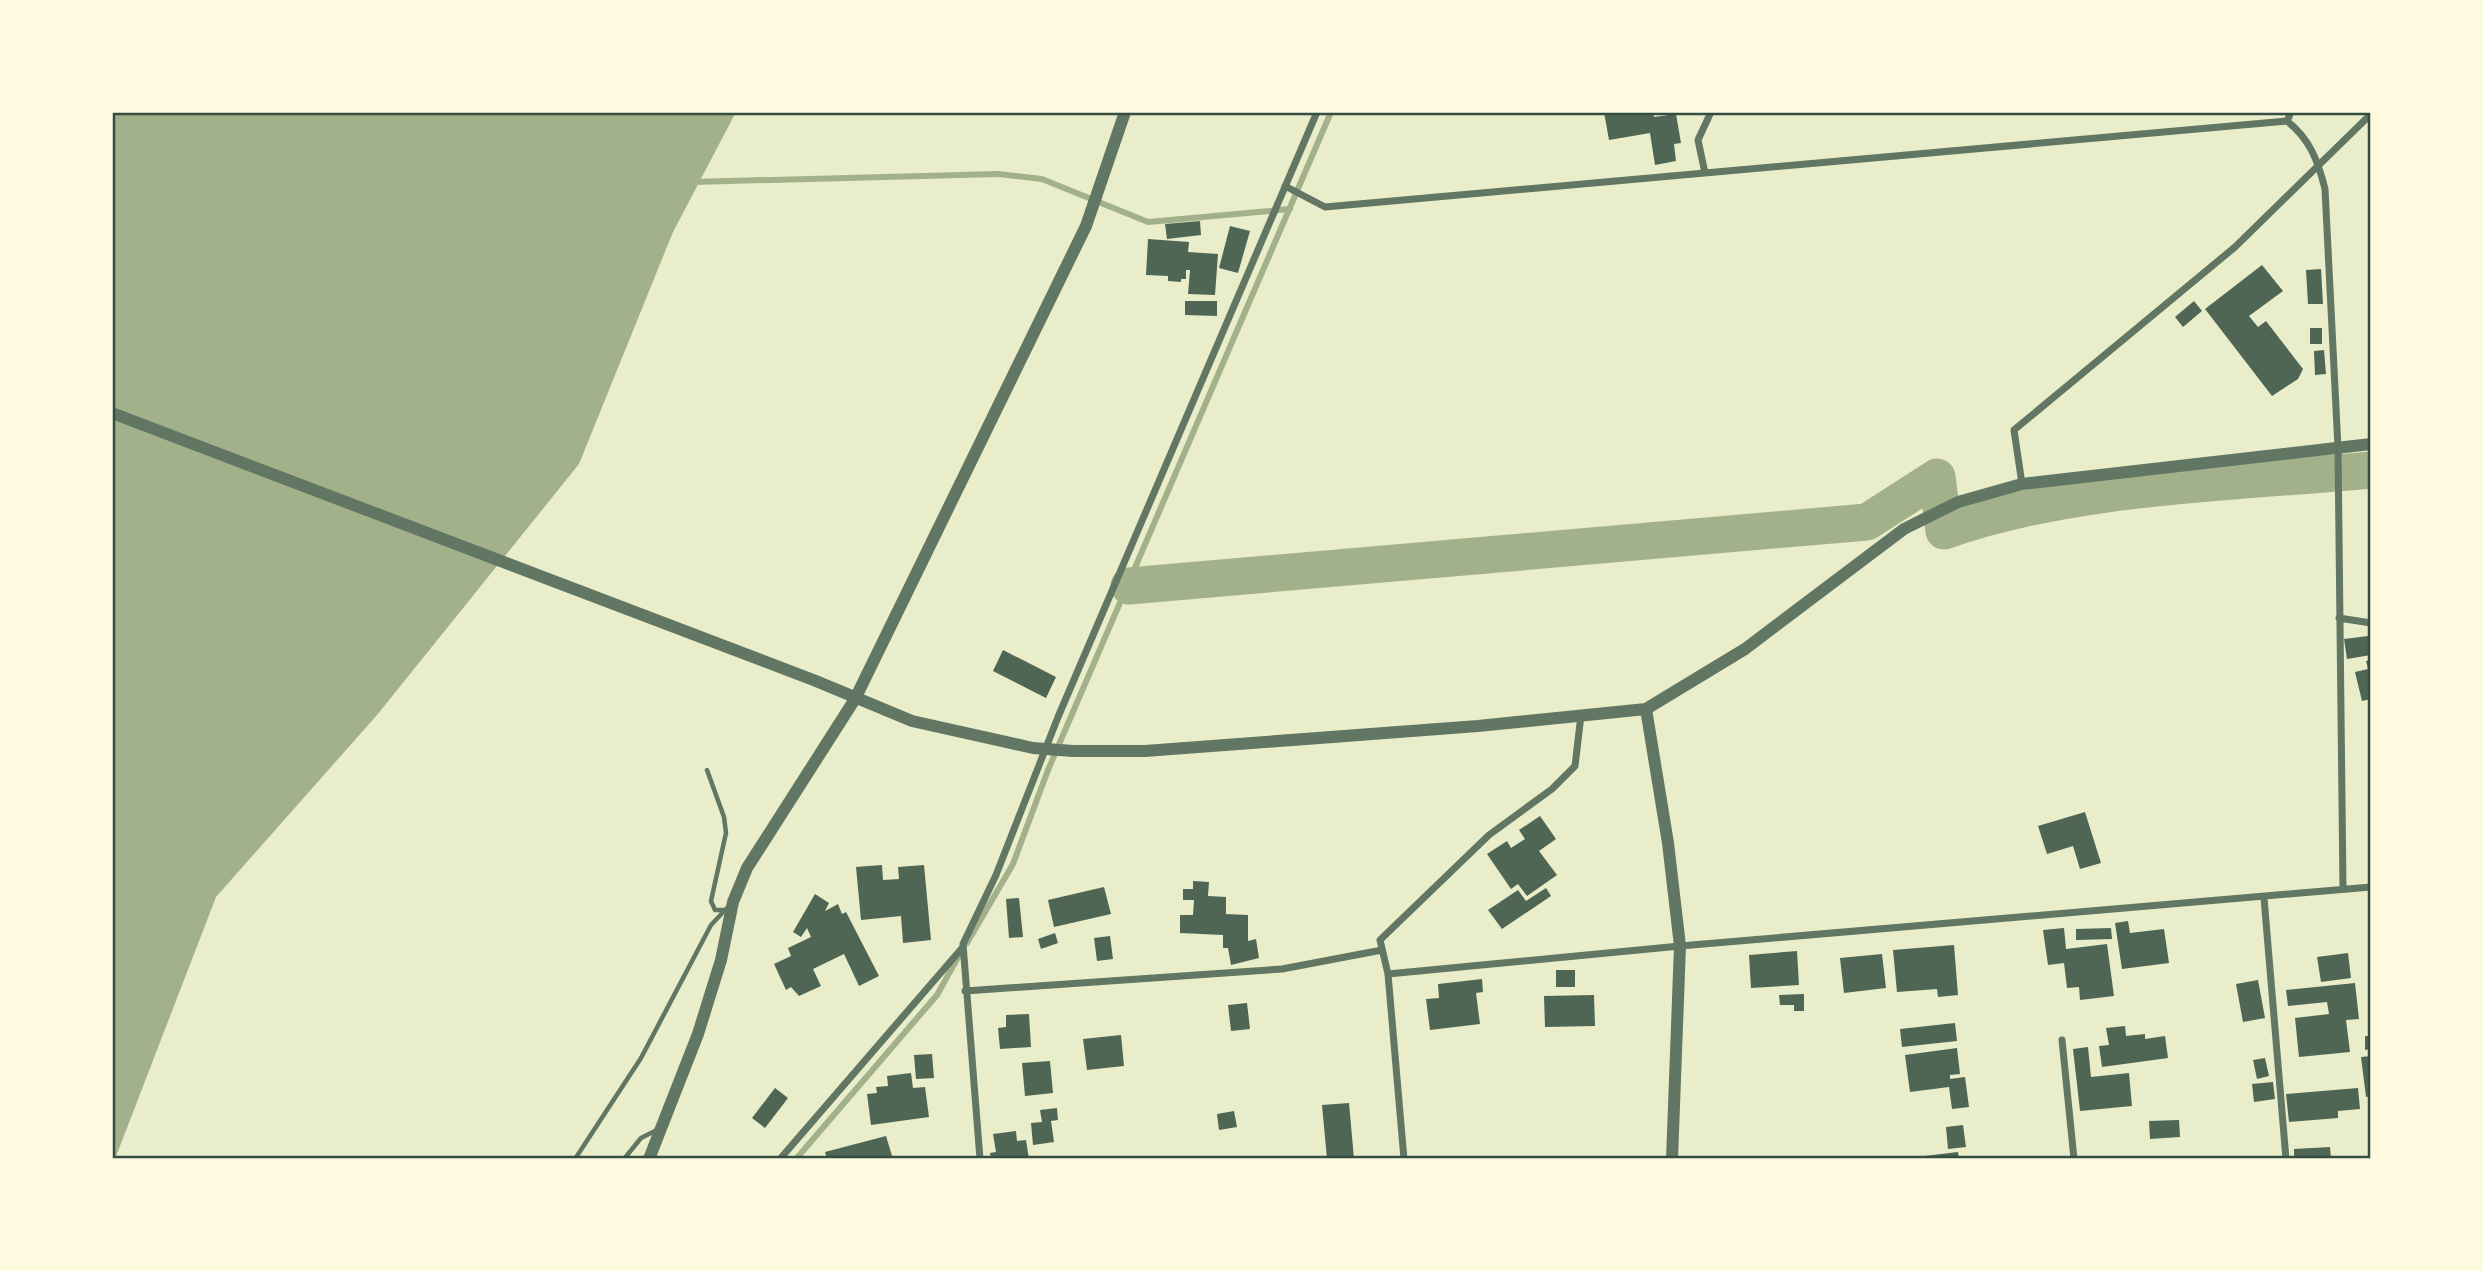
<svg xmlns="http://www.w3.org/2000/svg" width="2483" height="1271" viewBox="0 0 2483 1271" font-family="'Source Sans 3',sans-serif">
<rect width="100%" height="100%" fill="#e9edc9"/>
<!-- water -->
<path fill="#a3b18a" d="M 112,112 L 736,112 L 673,232 L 579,464 L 377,715 L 216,897 L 115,1159 L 112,1159 Z"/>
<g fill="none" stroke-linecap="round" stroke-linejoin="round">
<!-- stream -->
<path stroke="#a3b18a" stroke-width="6" d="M 692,182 L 998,174 L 1042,179 L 1148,222 L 1290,209
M 967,943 L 1013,864 L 1048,770 L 1331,112
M 796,1159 L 937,995 L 961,952"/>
<!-- river -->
<path stroke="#a3b18a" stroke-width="37" d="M 1129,586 L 1867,522 L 1937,477 L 1944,531 C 2074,485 2233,483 2371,470"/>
</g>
<!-- building -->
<path fill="#4f6655" d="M 1604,112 L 1653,112 L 1654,117 L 1676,114 L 1681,143 L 1674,144 L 1676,161 L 1655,165 L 1650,133 L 1609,140 Z
M 1200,221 L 1201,235 L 1167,239 L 1165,224 Z
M 1230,226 L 1250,231 L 1238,273 L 1219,268 Z
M 1148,239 L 1189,242 L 1188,252 L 1218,254 L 1215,295 L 1188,294 L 1190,270 L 1186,270 L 1186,279 L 1181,279 L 1181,282 L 1168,281 L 1168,276 L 1146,275 Z
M 2262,265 L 2283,291 L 2249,316 L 2258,327 L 2266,321 L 2303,369 L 2298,379 L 2272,396 L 2205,309 Z
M 2321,269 L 2323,304 L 2308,304 L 2306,270 Z
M 1185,301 L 1217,301 L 1217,316 L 1185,315 Z
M 2194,301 L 2202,311 L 2183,327 L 2175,317 Z
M 2310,328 L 2322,328 L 2322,344 L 2310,344 Z
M 2324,350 L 2326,374 L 2315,375 L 2314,351 Z
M 2368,636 L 2371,655 L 2347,659 L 2344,639 Z
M 1003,650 L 1056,677 L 1046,698 L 993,671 Z
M 2371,660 L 2371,699 L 2362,701 L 2355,672 L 2368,669 L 2366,661 Z
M 2085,812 L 2101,863 L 2080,869 L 2073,846 L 2047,854 L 2038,826 Z
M 1540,816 L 1556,839 L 1539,851 L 1557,875 L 1527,896 L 1518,884 L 1511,889 L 1487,854 L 1507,841 L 1511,848 L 1525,839 L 1519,830 Z
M 882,865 L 883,880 L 899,879 L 898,867 L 924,865 L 931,940 L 903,943 L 901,916 L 861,920 L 856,867 Z
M 1193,881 L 1209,882 L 1208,896 L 1226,897 L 1226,914 L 1248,915 L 1248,941 L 1256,939 L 1259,958 L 1231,965 L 1228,948 L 1223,948 L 1223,935 L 1180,933 L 1180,915 L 1193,915 L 1194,900 L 1183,900 L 1183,889 L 1193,889 Z
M 1104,887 L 1111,914 L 1054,927 L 1048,900 Z
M 1546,888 L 1551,896 L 1502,929 L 1488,910 L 1518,890 L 1526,901 Z
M 815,894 L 829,903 L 825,911 L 838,904 L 842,914 L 846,912 L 879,976 L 859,986 L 844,954 L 813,969 L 821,986 L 799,996 L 791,987 L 786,990 L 774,964 L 791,956 L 788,948 L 811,937 L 807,928 L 801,937 L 793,932 Z
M 1019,898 L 1023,937 L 1009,938 L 1006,899 Z
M 2128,921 L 2130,933 L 2164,929 L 2169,963 L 2122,969 L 2115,923 Z
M 2064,928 L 2066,949 L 2107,944 L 2114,996 L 2080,1000 L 2079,987 L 2067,988 L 2064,963 L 2048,965 L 2043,930 Z
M 2111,928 L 2112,939 L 2076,940 L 2076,929 Z
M 1055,933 L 1058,943 L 1041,949 L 1038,939 Z
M 1110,936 L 1113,959 L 1097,961 L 1094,938 Z
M 1954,945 L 1958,995 L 1938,997 L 1937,989 L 1897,992 L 1893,950 Z
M 1797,951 L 1799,985 L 1751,988 L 1749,955 Z
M 2348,953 L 2351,978 L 2321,982 L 2317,957 Z
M 1882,954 L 1886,988 L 1844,993 L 1840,958 Z
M 1556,970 L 1575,970 L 1575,987 L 1556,987 Z
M 1482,979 L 1483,992 L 1476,993 L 1480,1024 L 1430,1030 L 1426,999 L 1439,998 L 1438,984 Z
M 2258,980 L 2265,1018 L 2243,1022 L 2236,984 Z
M 2355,983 L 2359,1019 L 2346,1020 L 2350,1052 L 2299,1057 L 2295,1018 L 2329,1014 L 2327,1002 L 2288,1006 L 2286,990 Z
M 1804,994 L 1804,1011 L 1794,1011 L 1794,1005 L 1780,1005 L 1779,995 Z
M 1594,995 L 1595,1026 L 1545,1027 L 1544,996 Z
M 1247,1003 L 1250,1029 L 1231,1031 L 1228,1005 Z
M 1029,1014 L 1031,1047 L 1000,1049 L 998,1028 L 1006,1027 L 1006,1015 Z
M 1955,1023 L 1957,1041 L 1902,1047 L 1900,1029 Z
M 2125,1026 L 2126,1036 L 2145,1034 L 2145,1039 L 2165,1036 L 2168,1058 L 2102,1067 L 2099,1046 L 2109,1045 L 2106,1028 Z
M 1121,1035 L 1124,1066 L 1087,1070 L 1083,1039 Z
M 2365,1036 L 2371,1036 L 2371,1049 L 2365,1050 Z
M 2088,1047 L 2091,1077 L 2129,1073 L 2132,1106 L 2080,1111 L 2073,1049 Z
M 1957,1048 L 1960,1074 L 1950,1075 L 1950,1079 L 1965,1077 L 1969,1107 L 1952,1109 L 1949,1087 L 1910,1092 L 1905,1055 Z
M 932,1054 L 934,1078 L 916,1079 L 914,1055 Z
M 2371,1056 L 2371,1096 L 2366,1097 L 2361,1057 Z
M 2265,1058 L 2269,1076 L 2257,1079 L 2253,1060 Z
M 1050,1061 L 1053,1093 L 1025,1096 L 1022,1063 Z
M 911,1073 L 913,1088 L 925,1087 L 929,1117 L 871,1125 L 867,1094 L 877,1093 L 876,1087 L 888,1086 L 887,1076 Z
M 2273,1082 L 2275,1099 L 2254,1102 L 2252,1084 Z
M 775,1088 L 788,1098 L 765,1128 L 752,1118 Z
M 2358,1088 L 2360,1109 L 2338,1111 L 2338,1118 L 2289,1122 L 2286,1094 Z
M 1349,1103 L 1354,1159 L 1327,1159 L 1322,1105 Z
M 1057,1108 L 1058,1120 L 1051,1121 L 1054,1142 L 1033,1145 L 1031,1123 L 1042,1122 L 1040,1110 Z
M 1234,1111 L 1237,1127 L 1219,1130 L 1217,1114 Z
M 2179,1120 L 2180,1137 L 2150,1139 L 2149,1121 Z
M 1963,1125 L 1966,1147 L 1948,1149 L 1946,1127 Z
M 1016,1131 L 1017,1141 L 1026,1140 L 1029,1159 L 991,1159 L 990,1153 L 996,1152 L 993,1134 Z
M 886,1136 L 893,1159 L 827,1159 L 825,1152 Z
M 2330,1147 L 2331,1159 L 2294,1159 L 2294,1149 Z
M 1958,1152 L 1959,1159 L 1916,1159 L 1916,1157 Z"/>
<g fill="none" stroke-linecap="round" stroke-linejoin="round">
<!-- service -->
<path stroke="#617663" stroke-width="4.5" d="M 707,770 L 724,817 L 726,833 L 711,901 L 715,910 L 725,910
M 575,1159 L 641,1058 L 711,925 L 727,908
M 624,1159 L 641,1138 L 657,1130"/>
<!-- minor -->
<path stroke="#617663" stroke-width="7" d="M 2287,121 C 2310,139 2318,161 2325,189 L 2338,448 L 2343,889
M 1705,173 L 1698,140 L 1711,112
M 1285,186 L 1325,207 L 2287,121 L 2291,112
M 2022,484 L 2014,430 L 2235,247 L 2371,114
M 2339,618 L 2371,623
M 2264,898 L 2286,1159
M 1388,974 L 1680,946 L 2371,887
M 965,991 L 1282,969 L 1382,950
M 2062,1040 L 2074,1159
M 780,1159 L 963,947
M 980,1159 L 963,944 L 996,875 L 1058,717 L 1317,112
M 1404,1159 L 1388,974 L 1380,940 L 1489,835 L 1552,789 L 1575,766 L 1581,715"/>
<!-- tertiary -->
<path stroke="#617663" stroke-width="12" d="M 112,413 L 816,681 L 912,721 L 1033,748 L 1073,751 L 1145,751 L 1478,726 L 1646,709 L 1745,649 L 1904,529 L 1958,502 L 2022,484 L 2371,444
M 1646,709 L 1668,843 L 1680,946 L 1672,1159
M 649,1159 L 698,1034 L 721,960 L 733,902 L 747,868 L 855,699 L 1086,226 L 1125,112"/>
</g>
<!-- border -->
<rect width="2483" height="1271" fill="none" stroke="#fefae0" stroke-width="228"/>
<rect x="114" y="114" width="2255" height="1043" fill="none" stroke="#344e41" stroke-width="2.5"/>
</svg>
